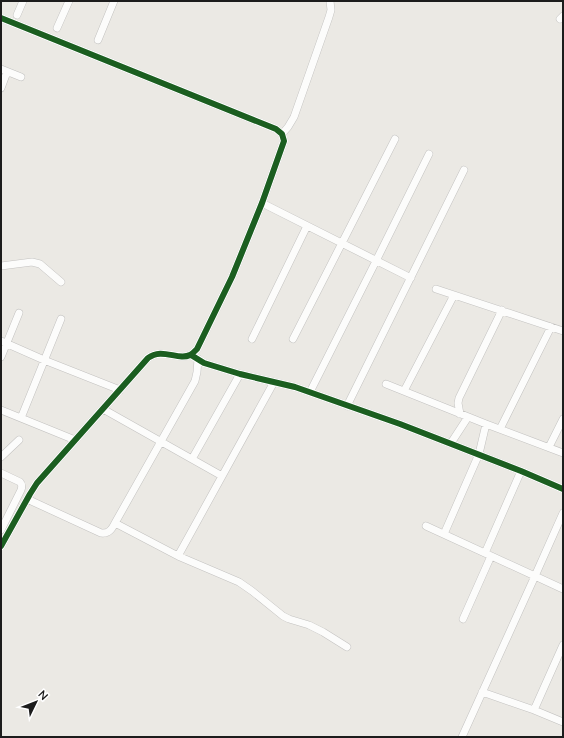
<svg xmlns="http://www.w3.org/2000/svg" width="564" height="738" viewBox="0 0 564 738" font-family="Mulish,sans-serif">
<rect width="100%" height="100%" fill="#ebe9e4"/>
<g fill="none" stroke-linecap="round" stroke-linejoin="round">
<!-- street casing -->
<g stroke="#c3c2c0" stroke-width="8">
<path id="street" d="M 17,15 L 23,1
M 1,18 L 276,129 L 282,134 L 284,141 L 262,203 L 232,277 L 197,349 C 195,351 192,354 190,355 C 178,361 162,347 148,358 L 37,483 L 30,494 L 1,546
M 560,19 L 563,16
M 57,28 L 69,1
M 98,40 L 114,1
M 1,69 L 21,77
M 1,88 L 7,72
M 282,134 L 288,127 L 294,117 L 329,17 L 331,10 L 330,1
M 262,203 L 411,278
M 1,266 L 32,262 L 40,264 L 61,282
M 436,289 L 563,331
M 252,339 L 307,226
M 293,339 L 395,139
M 1,341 L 44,360 L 120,390
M 191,355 L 204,363 L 240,374 L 295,387 L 400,424 L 521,471 L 563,489
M 1,357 L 19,313
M 386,384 L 486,424 L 563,453
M 404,391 L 454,295
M 310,392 L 376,261 L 429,154
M 347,406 L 464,170
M 103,409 L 222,476
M 1,410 L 75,440
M 460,414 L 458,403 L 459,398 L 502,310
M 21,418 L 61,319
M 500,429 L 551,327
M 451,443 L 468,417
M 549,447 L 563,419
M 1,457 L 19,440
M 192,459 L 240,374
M 1,473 L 20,482 C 22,484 22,487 21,490 L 1,530
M 27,499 L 101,533 C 109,534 112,529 115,523 L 195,381 L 197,372 L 198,359
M 115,523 L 178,556 L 239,582 L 252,591 L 283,616 L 289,619 L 309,625 L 323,632 L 347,647
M 426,526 L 563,589
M 444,534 L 479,454 L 486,424
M 485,553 L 521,471
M 178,556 L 274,382
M 463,619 L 491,556
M 482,692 L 534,710 L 563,722
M 534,710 L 563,645
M 462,737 L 535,576 L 563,513"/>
</g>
<!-- street -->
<use href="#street" stroke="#fcfcfb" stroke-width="7"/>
<!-- cycleway casing -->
<g stroke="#fff" stroke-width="8">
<path id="cycleway" d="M 1,18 L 276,129 L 282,134 L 284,141 L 262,203 L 232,277 L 197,349 C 195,351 192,354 190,355 C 178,361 162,347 148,358 L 37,483 L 30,494 L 1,546
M 191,355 L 204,363 L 240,374 L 295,387 L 400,424 L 521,471 L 563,489"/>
</g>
<!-- cycleway -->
<use href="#cycleway" stroke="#1b5e20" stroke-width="6"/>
</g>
<!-- border -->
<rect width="564" height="738" fill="none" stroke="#1c1c1c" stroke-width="4"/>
<!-- north arrow -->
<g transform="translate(36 702) rotate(47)" stroke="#ffffff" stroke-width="3" paint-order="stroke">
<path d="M0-3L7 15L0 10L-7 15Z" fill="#1c1c1c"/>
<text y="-6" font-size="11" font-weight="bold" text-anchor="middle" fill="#1c1c1c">N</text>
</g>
</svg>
